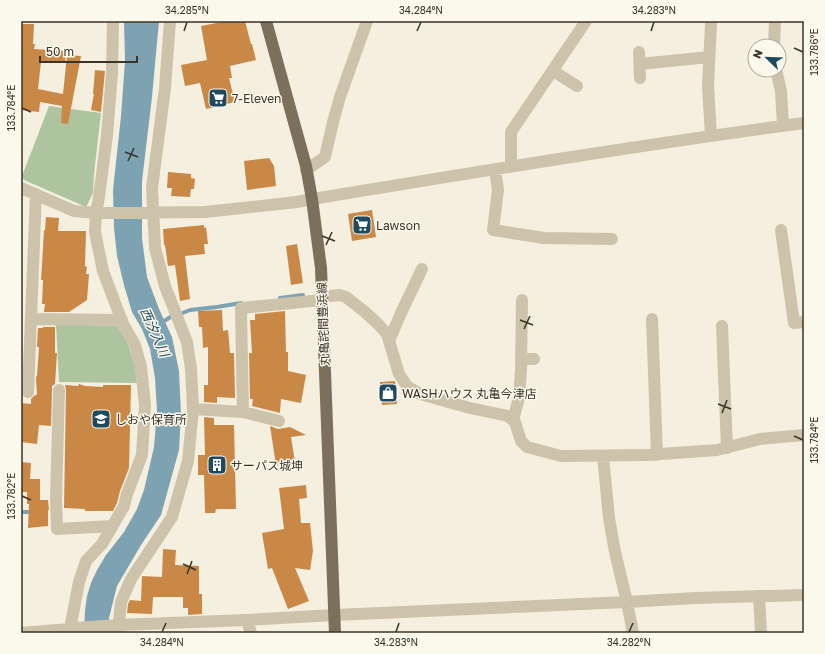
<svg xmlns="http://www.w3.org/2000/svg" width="825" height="654" viewBox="0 0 825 654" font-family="'Golos Text','Noto Sans JP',sans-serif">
<rect width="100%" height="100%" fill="#f4efdf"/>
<!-- green -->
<path fill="#aec49e" d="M 49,106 L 101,113 L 94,174 L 93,193 L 86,207 L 24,180 L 22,176 Z
M 56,324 L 117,326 L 127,341 L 135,366 L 137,383 L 59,382 Z"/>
<!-- water -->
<path fill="#7da3b2" d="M 124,21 L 159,21 L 152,97 L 142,181 L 142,238 L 147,277 L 159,309 L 172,337 L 179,371 L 181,414 L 179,450 L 161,515 L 141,545 L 117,586 L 109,618 L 109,633 L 84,633 L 85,610 L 87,596 L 91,583 L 97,570 L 106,555 L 124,532 L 137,509 L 144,490 L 154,447 L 157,411 L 155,378 L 150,349 L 142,329 L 132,312 L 124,285 L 117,256 L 114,228 L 113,190 L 121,116 L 125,61 Z"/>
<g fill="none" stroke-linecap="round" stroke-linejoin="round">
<!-- stream -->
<path stroke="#7da3b2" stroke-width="4" d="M 280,298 L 303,295
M 180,314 L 190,310 L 217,307 L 241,303
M 161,323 L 172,316
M 21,512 L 34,512"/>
</g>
<!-- building -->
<path fill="#ca8847" d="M 227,21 L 245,21 L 251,44 L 252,44 L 256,60 L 230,66 L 232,78 L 229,78 L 235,102 L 206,109 L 200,83 L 185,86 L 181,65 L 207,60 L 201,26 Z
M 21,24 L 34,24 L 33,44 L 35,44 L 34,49 L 66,51 L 65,63 L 41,62 L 38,89 L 63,94 L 67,55 L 81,56 L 68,124 L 61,123 L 62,106 L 40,102 L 39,112 L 21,110 Z
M 95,70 L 105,71 L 101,112 L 91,110 L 94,94 L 93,94 Z
M 269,158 L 274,166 L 276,186 L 247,190 L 244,161 Z
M 168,172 L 191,174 L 191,178 L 195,179 L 194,189 L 191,189 L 190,197 L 171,196 L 172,188 L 167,188 Z
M 372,210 L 376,237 L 352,241 L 348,214 Z
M 46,217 L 59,218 L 58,231 L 86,231 L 85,266 L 87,267 L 86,274 L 89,274 L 87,300 L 69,312 L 44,312 L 45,304 L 42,304 L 43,280 L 41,280 L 42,265 L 44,230 L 45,230 Z
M 204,225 L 204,228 L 206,227 L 208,244 L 204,244 L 205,254 L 185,256 L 190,299 L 180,301 L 175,265 L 168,266 L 165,245 L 164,245 L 163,229 Z
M 297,244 L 303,283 L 291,285 L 286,246 Z
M 222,310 L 223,331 L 228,330 L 230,353 L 234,353 L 235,398 L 217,397 L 217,403 L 204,402 L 204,385 L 208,385 L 208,347 L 203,348 L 202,327 L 199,327 L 198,311 Z
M 285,311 L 286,352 L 288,352 L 288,371 L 306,375 L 301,403 L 281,399 L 280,413 L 252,406 L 253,399 L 250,399 L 249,353 L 252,353 L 250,320 L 255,320 L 255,314 Z
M 43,327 L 55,327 L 55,353 L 57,353 L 55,384 L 52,386 L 52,390 L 51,426 L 39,425 L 37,444 L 21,442 L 21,403 L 31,404 L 31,399 L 35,395 L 37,395 L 36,380 L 36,377 L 37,376 L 39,347 L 37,347 L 38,328 L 43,328 Z
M 395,381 L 397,404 L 382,405 L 380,382 Z
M 79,384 L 85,386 L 103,387 L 103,385 L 131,385 L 129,468 L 120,491 L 117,503 L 113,511 L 85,511 L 85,509 L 64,508 L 66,390 L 65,385 L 78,386 Z
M 204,417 L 214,418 L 214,425 L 234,425 L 236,509 L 216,509 L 215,513 L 205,513 L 204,475 L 198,475 L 198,455 L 205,455 Z
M 270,426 L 278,429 L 290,427 L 306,435 L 291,437 L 295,462 L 276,465 Z
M 21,462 L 31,463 L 30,479 L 40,479 L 40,500 L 48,500 L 49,510 L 48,510 L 48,526 L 28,528 L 29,504 L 27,504 L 27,492 L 21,492 Z
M 306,485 L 307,498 L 299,499 L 301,523 L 310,523 L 313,551 L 310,570 L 295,568 L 309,601 L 288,609 L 272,568 L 268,569 L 262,533 L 284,529 L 279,488 Z
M 163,549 L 176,550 L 175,565 L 199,566 L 199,594 L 202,594 L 202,614 L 188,615 L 188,608 L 183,608 L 183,597 L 153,597 L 152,614 L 127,613 L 128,604 L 130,600 L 141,601 L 142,576 L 162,577 Z"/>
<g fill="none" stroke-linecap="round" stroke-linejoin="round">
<!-- minor -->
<path stroke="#cdc3aa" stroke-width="12" d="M 711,24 L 708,86 L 711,136
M 774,46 L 775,21
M 639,52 L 640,78
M 640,64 L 709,57
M 776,70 L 781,91 L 783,126
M 553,71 L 577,86
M 511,167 L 511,132 L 586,21
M 306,170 L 325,157 L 333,122 L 340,97 L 367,21
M 495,170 L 498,190 L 493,230 L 544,238 L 612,239
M 21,188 L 74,211 L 96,213 L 205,212 L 297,202 L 312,199 C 476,172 639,145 804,123
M 781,230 L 794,323 L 804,322
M 322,297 L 339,295 L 346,297 L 365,312 L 377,323 L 387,334 L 399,374 L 407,386 L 420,394 L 470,408 L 508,416 L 515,422 L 521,441 L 527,447 L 561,456 L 647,455 L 717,450 L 760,439 L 804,435
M 31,319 L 122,320
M 652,319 L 657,455
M 722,326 L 727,448
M 389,341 L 401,313 L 422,269
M 521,359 L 534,359
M 59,390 L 56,500 L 57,529 L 112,526
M 28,392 L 36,194
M 193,409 L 243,412 L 241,308 L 322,300
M 243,412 L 279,421
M 513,420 L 519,398 L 521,370 L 522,300
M 603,456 L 609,518 L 615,552 L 627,602 L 633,633
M 759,596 L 761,633
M 247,620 L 251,633
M 118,632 L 121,602 L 131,579 L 172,517 L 188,461 L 193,409 L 191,369 L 187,342 L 165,286 L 155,248 L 152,188 L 165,88 L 170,21
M 21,633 L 70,629 L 75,628 L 118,625 L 247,620 L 335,615 L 627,602 L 695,598 L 804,595
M 70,633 L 70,629 L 79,582 L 86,561 L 102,544 L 124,506 L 127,494 L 142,455 L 145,405 L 141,367 L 135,345 L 123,324 L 103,271 L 95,232 L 96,213 L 99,197 L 107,135 L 112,73 L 113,21"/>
<!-- major -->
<path stroke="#7c6f5b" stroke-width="12" d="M 266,21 L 306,166 L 312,199 L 321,268 L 335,633"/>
</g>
<!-- ticks -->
<path fill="none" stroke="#3a332a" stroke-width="1.5" d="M 184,31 L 187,22M 417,31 L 421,22M 651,31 L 654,22M 794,48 L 803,52M 22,108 L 31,112M 125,152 L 138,157M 128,161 L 134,148M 322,236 L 335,241M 326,245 L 332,232M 520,320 L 533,325M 524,329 L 530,316M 718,404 L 731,409M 722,413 L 727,400M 794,436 L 803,440M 22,496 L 31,500M 183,564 L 196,570M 187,574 L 192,561M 162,632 L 166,623M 396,632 L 399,623M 629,632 L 633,623"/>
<!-- icons -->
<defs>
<g id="supermarket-square" transform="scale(1)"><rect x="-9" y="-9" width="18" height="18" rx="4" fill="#1e495e" stroke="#fbf8ec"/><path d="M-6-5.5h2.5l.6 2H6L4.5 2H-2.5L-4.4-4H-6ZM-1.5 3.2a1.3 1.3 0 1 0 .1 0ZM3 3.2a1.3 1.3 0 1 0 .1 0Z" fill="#fff"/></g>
<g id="shop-square" transform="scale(1)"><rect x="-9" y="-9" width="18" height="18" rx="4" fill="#1e495e" stroke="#fbf8ec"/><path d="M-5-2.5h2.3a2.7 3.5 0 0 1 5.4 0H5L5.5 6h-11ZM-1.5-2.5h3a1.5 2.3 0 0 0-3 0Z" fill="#fff"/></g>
<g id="school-square" transform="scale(1)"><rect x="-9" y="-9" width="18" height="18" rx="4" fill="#1e495e" stroke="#fbf8ec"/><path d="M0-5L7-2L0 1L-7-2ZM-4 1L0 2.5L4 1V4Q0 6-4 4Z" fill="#fff"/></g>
<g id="building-square" transform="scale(1)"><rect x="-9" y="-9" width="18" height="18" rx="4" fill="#1e495e" stroke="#fbf8ec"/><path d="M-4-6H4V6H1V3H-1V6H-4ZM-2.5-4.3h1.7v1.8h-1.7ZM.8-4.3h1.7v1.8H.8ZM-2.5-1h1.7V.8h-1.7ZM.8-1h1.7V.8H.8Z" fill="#fff"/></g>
</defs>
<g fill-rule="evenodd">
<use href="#supermarket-square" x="218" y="98"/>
<use href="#supermarket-square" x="362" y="225"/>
<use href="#shop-square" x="388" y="393"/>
<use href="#school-square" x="101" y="419"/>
<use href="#building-square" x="217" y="465"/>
</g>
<g text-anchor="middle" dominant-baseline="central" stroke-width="3" stroke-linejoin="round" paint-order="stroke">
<!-- poi labels -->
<g font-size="12" fill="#3a332a" stroke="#fbf8ec" text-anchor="start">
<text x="232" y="98">7-Eleven</text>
<text x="376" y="225">Lawson</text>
<text x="402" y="393">WASHハウス 丸亀今津店</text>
<text x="115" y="419">しおや保育所</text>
<text x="231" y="465">サーパス城坤</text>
</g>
<!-- street labels -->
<g font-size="12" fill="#3a332a" stroke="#fbf8ec">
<text transform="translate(323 324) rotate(-92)">丸亀詫間豊浜線</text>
</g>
<!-- water labels -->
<g font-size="13" font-style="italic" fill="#1e495e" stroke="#fbf8ec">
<text transform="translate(155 332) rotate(66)">西汐入川</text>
</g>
</g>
<!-- border -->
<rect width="825" height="654" fill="none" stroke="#fbf8ec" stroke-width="44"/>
<!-- north arrow -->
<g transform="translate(767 58) rotate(293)"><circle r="19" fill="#fbf8ec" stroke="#aea99e"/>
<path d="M0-3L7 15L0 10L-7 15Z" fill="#1e495e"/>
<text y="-6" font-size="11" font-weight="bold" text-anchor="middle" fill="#3a332a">N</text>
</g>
<!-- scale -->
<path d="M40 56v6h97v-6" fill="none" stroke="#3a332a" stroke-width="2"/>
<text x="46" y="56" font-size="12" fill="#3a332a" stroke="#fbf8ec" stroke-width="3" paint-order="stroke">50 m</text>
<rect x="22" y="22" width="781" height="610" fill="none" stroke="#3a332a" stroke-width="1.5"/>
<g font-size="10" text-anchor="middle" fill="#3a332a">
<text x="187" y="14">34.285°N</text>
<text x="421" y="14">34.284°N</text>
<text x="654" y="14">34.283°N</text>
<text transform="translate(814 52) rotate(-90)" y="4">133.786°E</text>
<text transform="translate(11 108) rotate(-90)" y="4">133.784°E</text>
<text transform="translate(814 440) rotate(-90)" y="4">133.784°E</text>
<text transform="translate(11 496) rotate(-90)" y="4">133.782°E</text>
<text x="162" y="646">34.284°N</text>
<text x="396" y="646">34.283°N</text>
<text x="629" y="646">34.282°N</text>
</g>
</svg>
